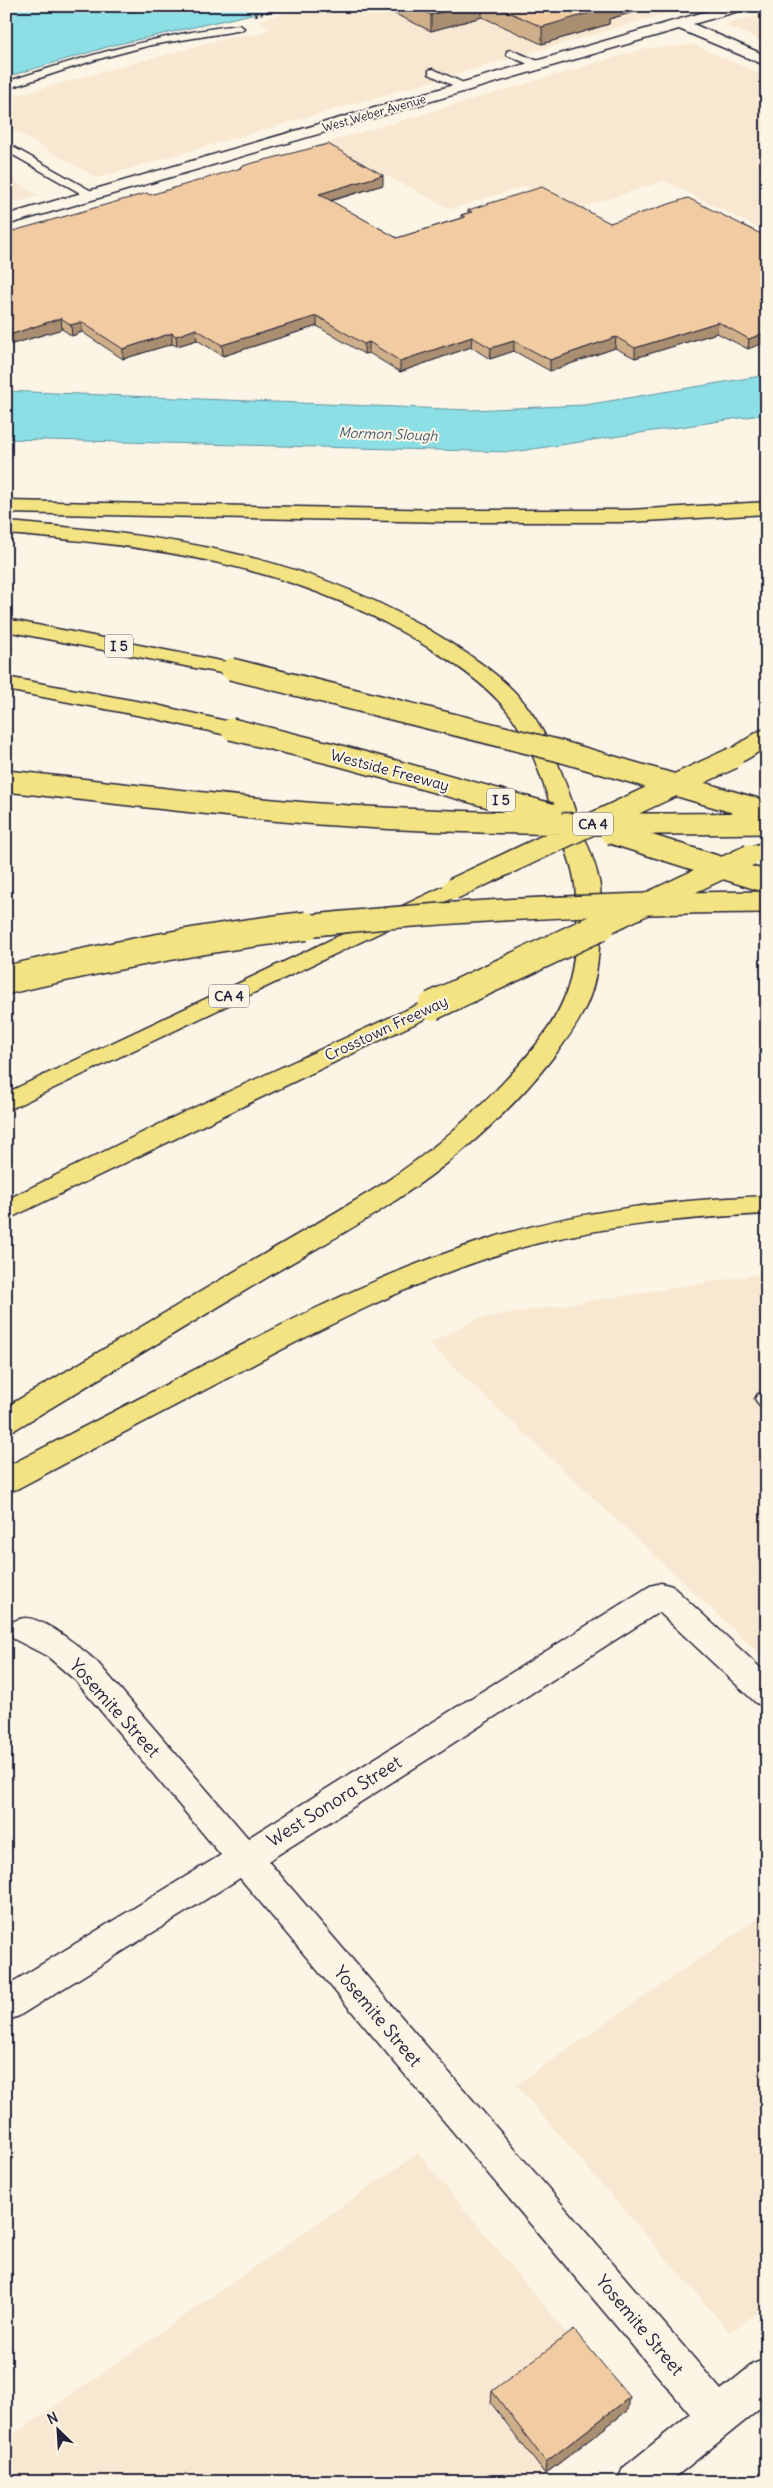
<svg xmlns="http://www.w3.org/2000/svg" width="773" height="2488" viewBox="0 0 773 2488" font-family="Delius,sans-serif">
<rect width="100%" height="100%" fill="#fcf5e5"/>
<filter id="ink" filterUnits="userSpaceOnUse"><feTurbulence type="fractalNoise" baseFrequency=".02" numOctaves="2"/><feDisplacementMap in="SourceGraphic" scale="10" xChannelSelector="R" yChannelSelector="G"/><feConvolveMatrix kernelMatrix="1 2 1 2 8 2 1 2 1" color-interpolation-filters="sRGB"/></filter>
<g filter="url(#ink)">
<!-- built -->
<path fill="#f9e8d1" d="M 316,6 L 692,6 L 97,178 L 6,126 L 6,98 L 234,36 L 258,35 L 269,28 L 259,20 Z
M 767,12 L 767,43 L 724,25 Z
M 695,45 L 767,77 L 767,232 L 664,181 L 573,210 L 525,186 L 450,209 L 325,143 L 647,48 Z
M 6,176 L 39,196 L 6,205 Z
M 767,1273 L 767,1661 L 429,1344 L 475,1319 Z
M 767,1912 L 767,2305 L 730,2333 L 516,2085 Z
M 418,2153 L 629,2409 L 537,2482 L 6,2482 L 6,2440 Z"/>
<!-- water -->
<path fill="#8ddfe6" stroke="#6293a2" d="M 6,6 L 287,6 L 114,45 L 6,77 Z
M 767,375 L 767,414 L 513,452 L 6,439 L 6,391 L 470,410 L 585,405 Z"/>
<g fill="none" stroke-linecap="round" stroke-linejoin="round">
<!-- lane casing -->
<g stroke="#22223b" stroke-width="3">
<path id="lane" d="M 239,25 L 244,28 L 243,30 L 151,45 L 95,60 L 6,89 L 6,82 C 83,57 159,34 239,25 Z
M 511,50 L 543,63 L 544,65 L 539,68 L 535,67 L 507,55 L 507,51 Z
M 433,69 L 468,85 L 469,87 L 464,90 L 460,89 L 429,74 L 429,70 Z
M 6,143 L 95,193 L 97,195 L 95,197 L 87,197 L 6,151 Z
M 767,1392 L 767,1408 L 760,1406 L 755,1399 L 758,1394 Z"/>
</g>
<!-- street casing -->
<g stroke="#22223b" stroke-width="3">
<path id="street" d="M 661,1583 L 672,1586 L 767,1674 L 767,1707 L 756,1703 L 659,1612 L 268,1861 L 721,2390 L 753,2364 L 767,2359 L 767,2403 L 669,2482 L 617,2482 L 623,2468 L 690,2414 L 240,1878 L 19,2016 L 6,2021 L 6,1986 L 221,1855 L 75,1680 L 47,1656 L 14,1639 L 9,1630 L 14,1621 C 17,1620 22,1618 25,1618 C 46,1618 82,1649 97,1662 L 248,1838 L 650,1586 Z"/>
</g>
<!-- secondary casing -->
<g stroke="#22223b" stroke-width="3">
<path id="secondary" d="M 725,6 L 748,6 L 746,9 L 693,24 L 767,56 L 767,66 L 679,29 L 6,225 L 6,215 Z"/>
</g>
<!-- highway casing -->
<g stroke="#22223b" stroke-width="3">
<path id="highway" d="M 6,501 L 450,510 L 629,510 L 767,502 L 767,514 L 629,522 L 450,522 L 6,513 Z
M 6,522 C 161,534 310,554 444,639 C 473,657 504,677 525,704 C 555,743 567,790 584,836 C 590,851 596,865 599,881 C 602,895 600,908 600,921 C 599,986 591,1010 550,1061 C 509,1113 457,1159 402,1196 C 360,1225 315,1249 271,1275 C 186,1326 101,1377 16,1429 L 6,1432 L 6,1407 C 89,1358 171,1309 254,1260 C 296,1235 339,1211 381,1185 C 438,1148 494,1098 536,1045 C 569,1003 575,974 576,922 C 577,885 575,874 562,839 C 547,798 537,753 512,717 C 491,688 459,666 429,648 C 299,565 157,546 6,534 Z
M 6,619 L 231,663 L 239,664 L 242,669 L 239,674 L 231,675 L 6,631 Z
M 6,677 L 152,704 L 239,724 L 242,729 L 239,734 L 231,736 L 152,718 L 6,690 Z
M 767,729 L 767,746 C 754,754 741,767 725,763 L 722,758 L 725,753 L 759,731 Z
M 767,841 L 767,856 L 750,862 L 742,860 L 738,855 L 742,850 Z
M 453,882 L 461,884 L 465,889 L 461,894 L 6,1111 L 6,1093 Z
M 432,998 L 441,1001 L 444,1006 L 441,1011 L 6,1220 L 6,1200 L 176,1116 Z
M 767,1196 L 767,1214 C 679,1218 590,1227 506,1252 C 414,1281 328,1325 243,1370 C 168,1409 92,1449 17,1489 L 6,1492 L 6,1467 C 78,1430 150,1393 221,1356 C 308,1311 394,1268 488,1239 C 578,1210 672,1200 767,1196 Z"/>
</g>
<!-- path -->
<path stroke="#22223b" stroke-width="2" stroke-dasharray="3 2.5" stroke-linecap="butt" d="M 255,15 L 294,6"/>
<!-- lane -->
<use href="#lane" fill="#fcf5e5" fill-rule="evenodd"/>
<!-- street -->
<use href="#street" fill="#fcf5e5" fill-rule="evenodd"/>
<!-- secondary -->
<use href="#secondary" fill="#fcf5e5" fill-rule="evenodd"/>
<!-- highway -->
<use href="#highway" fill="#f4e382" fill-rule="evenodd"/>
<!-- highway-bridge-far1 casing -->
<g stroke="#22223b" stroke-width="24" stroke-linecap="butt">
<path id="highway-bridge-far1" d="M 231,669 L 556,750 L 767,812
M 231,729 L 337,755 L 551,814
M 6,781 C 110,792 214,806 319,814 C 468,825 618,825 767,823
M 611,833 L 767,882
M 453,889 L 733,758
M 295,927 C 452,910 609,903 767,902
M 598,927 L 750,855"/>
</g>
<!-- highway-bridge casing -->
<g stroke="#22223b" stroke-width="31" stroke-linecap="butt">
<path id="highway-bridge" d="M 6,980 C 105,957 205,937 306,926
M 432,1006 L 601,926"/>
</g>
<!-- highway-bridge-far1 -->
<use href="#highway-bridge-far1" stroke="#f4e382" stroke-width="21"/>
<!-- highway-bridge -->
<use href="#highway-bridge" stroke="#f4e382" stroke-width="28"/>
</g>
<!-- wall -->
<path fill="#cfaf8a" stroke="#22223b" d="M 378,6 L 655,6 L 609,19 L 609,24 L 542,44 L 482,17 L 431,31 Z
M 240,167 L 383,185 L 331,201 L 397,238 L 461,218 L 461,215 L 468,213 L 468,210 L 767,237 L 748,349 L 717,333 L 635,358 L 615,348 L 550,371 L 514,351 L 490,359 L 471,347 L 400,372 L 369,353 L 364,354 L 317,326 L 223,356 L 197,340 L 177,346 L 172,344 L 123,359 L 82,332 L 72,336 L 62,329 L 6,346 L 240,169 Z
M 492,2391 L 628,2410 L 545,2474 L 491,2403 Z"/>
<!-- shaded-wall -->
<path fill="#a98e71" stroke="#22223b" d="M 462,6 L 482,6 L 482,17 L 431,31 L 431,15 Z
M 603,6 L 655,6 L 609,19 L 609,24 L 542,44 L 542,27 Z
M 383,175 L 383,185 L 319,204 L 319,194 Z
M 317,316 L 317,326 L 223,356 L 222,345 Z
M 61,318 L 62,329 L 6,346 L 6,336 Z
M 81,322 L 82,332 L 72,336 L 71,325 Z
M 718,322 L 717,333 L 635,358 L 635,348 Z
M 196,329 L 197,340 L 177,346 L 176,336 Z
M 767,332 L 767,342 L 748,349 L 749,339 Z
M 172,333 L 172,344 L 123,359 L 123,349 Z
M 472,337 L 471,347 L 400,372 L 400,361 Z
M 616,337 L 615,348 L 550,371 L 550,360 Z
M 514,341 L 514,351 L 490,359 L 491,348 Z
M 369,342 L 369,353 L 364,354 L 364,344 Z
M 630,2397 L 628,2410 L 545,2474 L 546,2462 Z"/>
<!-- building -->
<path fill="#f1cba1" stroke="#22223b" d="M 413,6 L 462,6 L 431,15 Z
M 495,6 L 607,6 L 610,7 L 542,27 Z
M 328,144 L 383,175 L 319,194 L 397,238 L 465,217 L 461,215 L 472,212 L 468,210 L 542,187 L 610,223 L 688,198 L 767,237 L 767,332 L 749,339 L 718,322 L 635,348 L 616,337 L 550,360 L 514,341 L 491,348 L 472,337 L 400,361 L 369,342 L 364,344 L 317,316 L 222,345 L 196,329 L 176,336 L 172,333 L 123,349 L 81,322 L 71,325 L 61,318 L 6,336 L 6,233 L 147,193 L 150,195 L 241,168 L 240,167 L 249,164 Z
M 574,2330 L 630,2397 L 546,2462 L 492,2391 Z"/>
</g>
<g text-anchor="middle" dominant-baseline="central" stroke-width="4" stroke-linejoin="round" paint-order="stroke">
<!-- far-street labels -->
<g font-size="12" fill="#22223b" stroke="#fcf5e5">
<text transform="translate(374 113) rotate(-16)">West Weber Avenue</text>
</g>
<!-- far-water labels -->
<g font-size="14" font-style="italic" fill="#425b6e" stroke="#fcf5e5">
<text transform="translate(388 434) rotate(2)">Mormon Slough</text>
</g>
<!-- shield labels -->
<g fill="#fcf5e5" stroke="#63616e" stroke-width="1">
<rect x="105" y="634.5" width="28" height="23" rx="4"/>
<rect x="487" y="788.5" width="28" height="23" rx="4"/>
<rect x="573" y="812.5" width="40" height="23" rx="4"/>
<rect x="209" y="984.5" width="40" height="23" rx="4"/>
</g>
<g font-size="14" font-weight="bold" fill="#22223b">
<text x="119" y="646">I 5</text>
<text x="501" y="800">I 5</text>
<text x="593" y="824">CA 4</text>
<text x="229" y="996">CA 4</text>
</g>
<!-- street labels -->
<g font-size="15" fill="#22223b" stroke="#fcf5e5">
<text transform="translate(390 770) rotate(15)">Westside Freeway</text>
<text transform="translate(386 1028) rotate(-25)">Crosstown Freeway</text>
</g>
<!-- near-street labels -->
<g font-size="18" fill="#22223b" stroke="#fcf5e5">
<text transform="translate(115 1708) rotate(48)">Yosemite Street</text>
<text transform="translate(334 1801) rotate(-32)">West Sonora Street</text>
<text transform="translate(378 2016) rotate(50)">Yosemite Street</text>
<text transform="translate(640 2325) rotate(50)">Yosemite Street</text>
</g>
</g>
<!-- margin -->
<rect width="773" height="2488" fill="none" stroke="#fcf5e5" stroke-width="25"/>
<rect x="12" y="12" width="748" height="2463" fill="none" stroke="#22223b" stroke-width="2" filter="url(#ink)"/>
<!-- north arrow -->
<g transform="translate(58 2430) rotate(335)" stroke="#fcf5e5" stroke-width="4" paint-order="stroke">
<path d="M0-4L9 19L0 12L-9 19Z" fill="#22223b"/>
<text y="-8" font-size="14" font-weight="bold" text-anchor="middle" fill="#22223b">N</text>
</g>
</svg>
